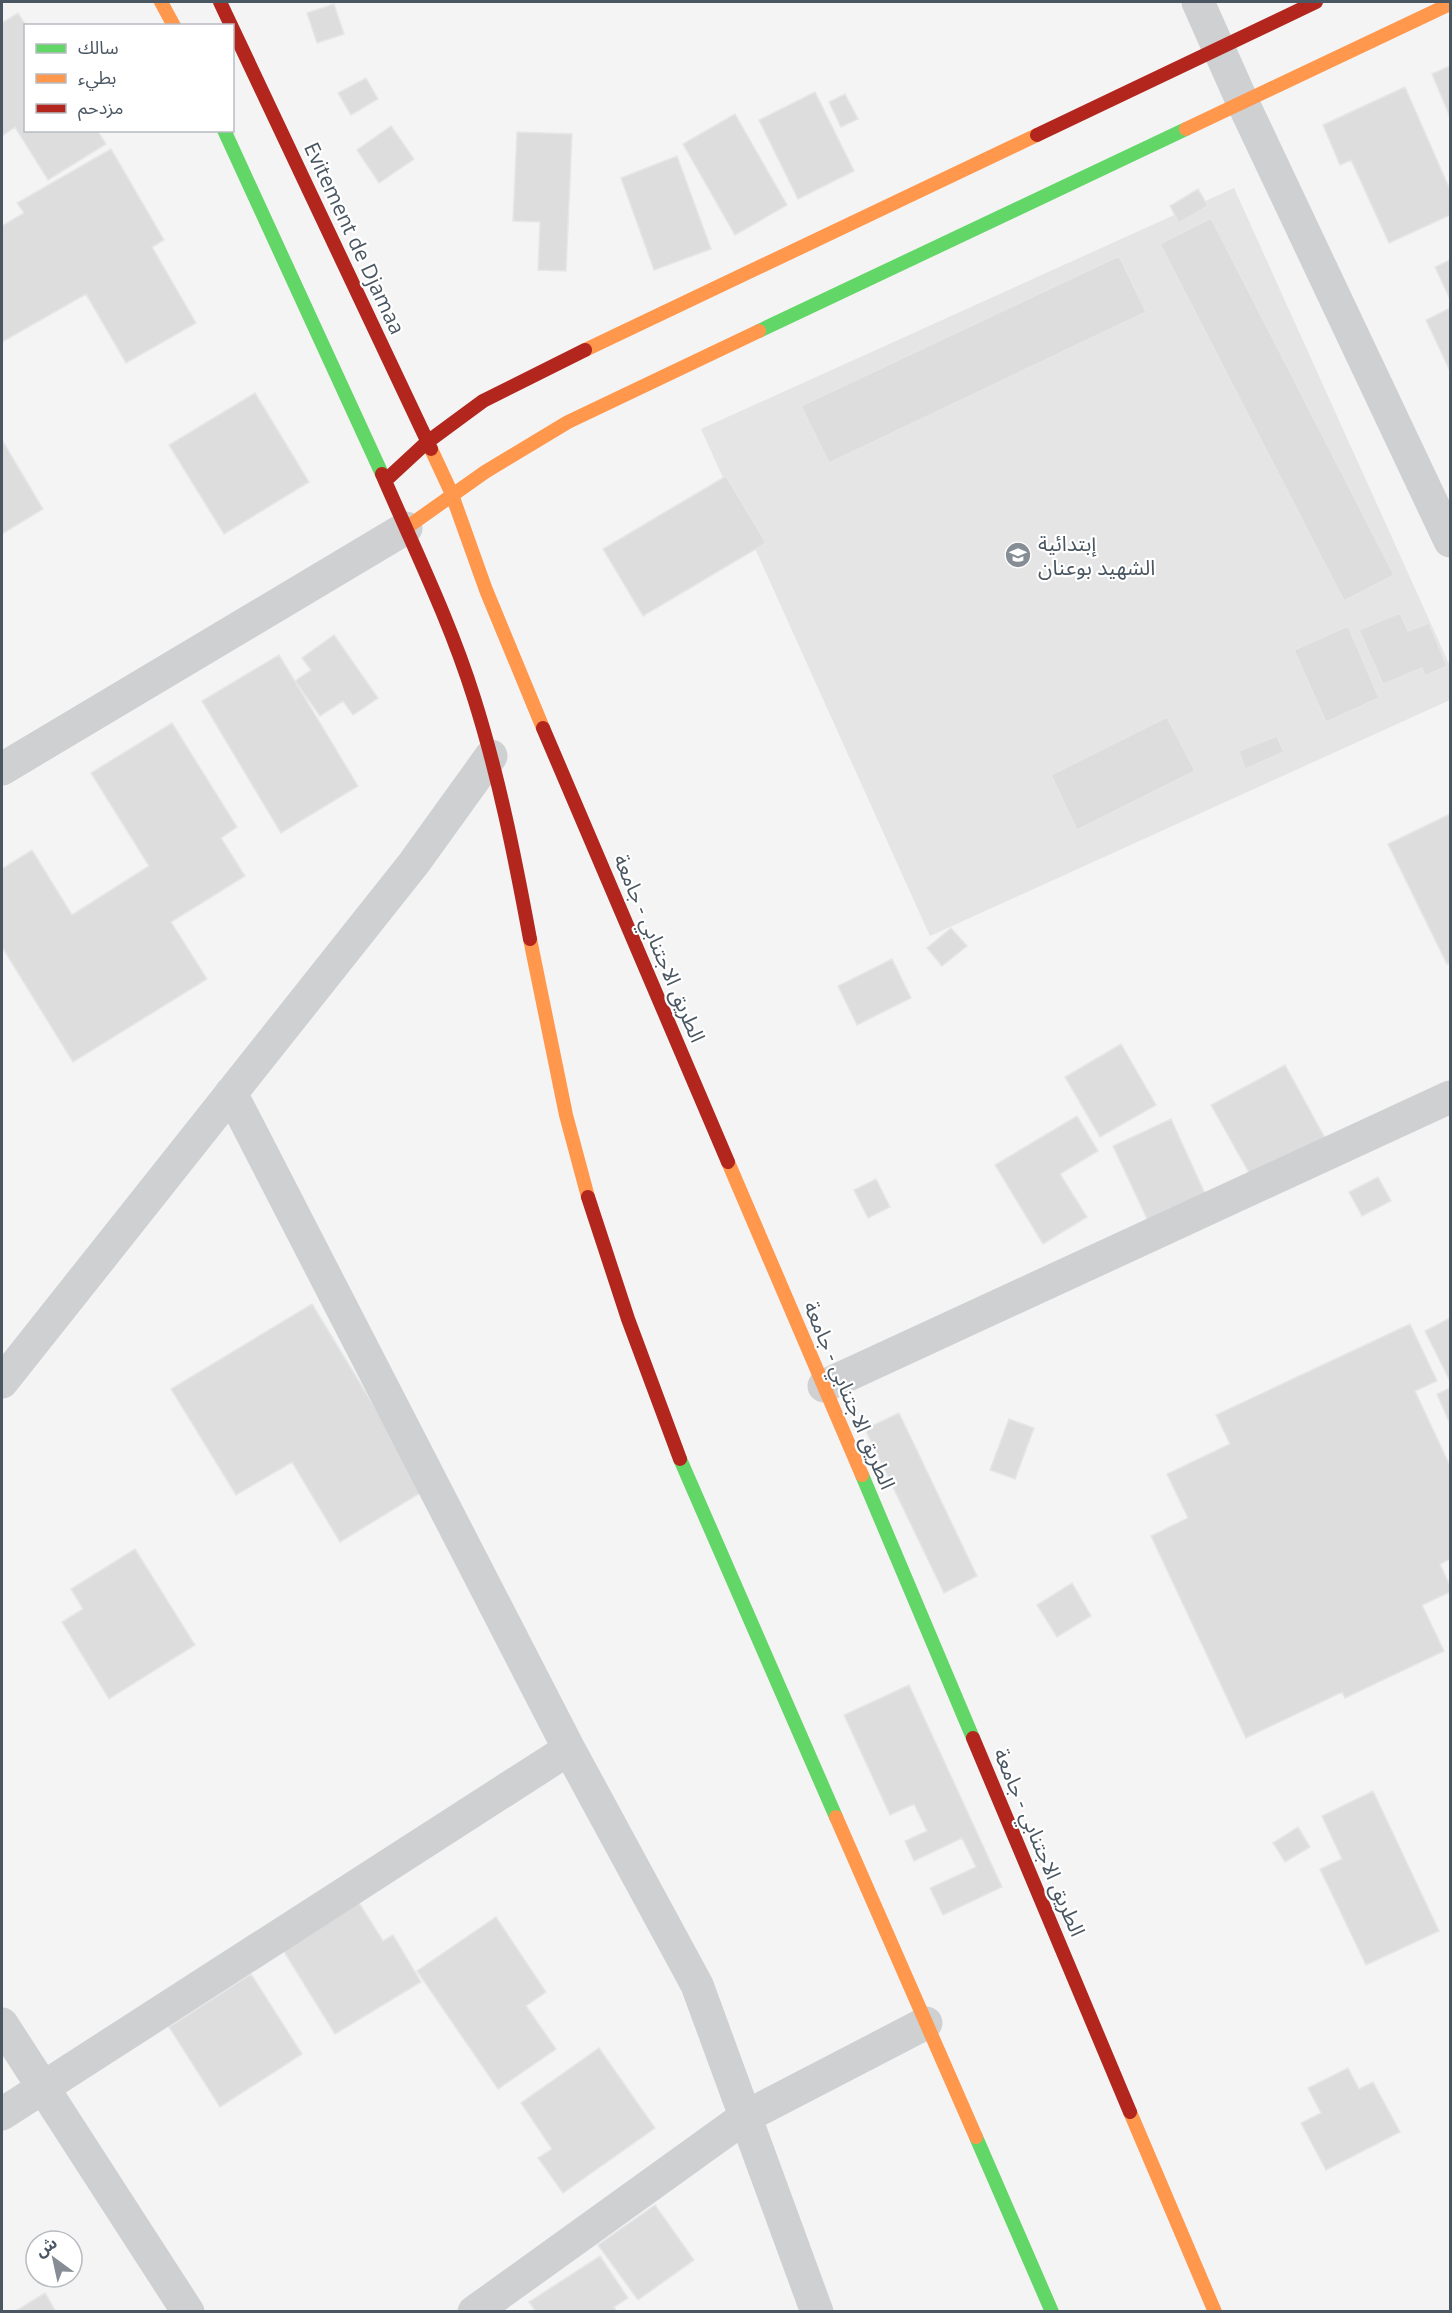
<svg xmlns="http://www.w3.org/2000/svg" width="1452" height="2313" viewBox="0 0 1452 2313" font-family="'Open Sans','Noto Sans Arabic',sans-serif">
<rect width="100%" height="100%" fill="#f4f4f4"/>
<!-- education -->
<path fill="#e6e5e6" d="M 1234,188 L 1450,666 L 1450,700 L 930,936 L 701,429 Z"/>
<!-- building -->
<path fill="#ddddde" stroke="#e5e6e7" stroke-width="1.5" d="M 334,4 L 344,34 L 317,43 L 307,13 Z
M 18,13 L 26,26 L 26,130 L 97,130 L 106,144 L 48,180 L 15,127 L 2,136 L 2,23 Z
M 1450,66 L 1450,117 L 1432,74 Z
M 366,78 L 378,99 L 351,115 L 338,93 Z
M 1405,87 L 1450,190 L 1450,215 L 1389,243 L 1351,160 L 1340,165 L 1323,125 Z
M 815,92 L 854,171 L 798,199 L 759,120 Z
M 845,94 L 858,119 L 841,127 L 829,102 Z
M 735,114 L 787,205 L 735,235 L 683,144 Z
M 391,126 L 414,159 L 379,183 L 357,150 Z
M 517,132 L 572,134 L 566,271 L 538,270 L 540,222 L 513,221 Z
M 111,149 L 164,240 L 152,247 L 196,323 L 126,363 L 86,294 L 2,342 L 2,226 L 24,213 L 17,203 Z
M 677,156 L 711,249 L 654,270 L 621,178 Z
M 1198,189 L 1208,206 L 1179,223 L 1170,206 Z
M 1211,218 L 1394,575 L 1344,601 L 1160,244 Z
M 1119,256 L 1146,312 L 829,463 L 801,406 Z
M 1450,260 L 1450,299 L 1435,267 Z
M 1450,308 L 1450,371 L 1426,320 Z
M 255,393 L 309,482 L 224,534 L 169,445 Z
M 2,440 L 43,509 L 2,534 Z
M 726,476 L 766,543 L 643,616 L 603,549 Z
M 1400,613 L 1408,631 L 1429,623 L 1447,666 L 1425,676 L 1422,668 L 1383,684 L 1359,630 Z
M 1348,626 L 1379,698 L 1326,722 L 1294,650 Z
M 334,635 L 378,698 L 353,715 L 343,701 L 320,716 L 295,681 L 311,670 L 302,658 Z
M 279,655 L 358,786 L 281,833 L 202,701 Z
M 1167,717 L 1195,771 L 1077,830 L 1051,775 Z
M 172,723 L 237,827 L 221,838 L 245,876 L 171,922 L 207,979 L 73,1062 L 2,947 L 2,869 L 32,850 L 72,915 L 149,866 L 91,773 Z
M 1277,736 L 1284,752 L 1245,769 L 1239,751 Z
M 1450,814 L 1450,963 L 1447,964 L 1388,844 Z
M 951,928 L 967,946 L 942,966 L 927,948 Z
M 892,959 L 911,998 L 857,1025 L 838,986 Z
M 1121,1044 L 1156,1105 L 1100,1137 L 1065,1077 Z
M 1285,1065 L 1325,1138 L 1252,1178 L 1211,1105 Z
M 1077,1116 L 1098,1151 L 1060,1174 L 1087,1217 L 1043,1244 L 995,1165 Z
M 1171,1119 L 1207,1198 L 1150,1225 L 1113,1146 Z
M 1378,1177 L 1391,1201 L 1362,1216 L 1349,1192 Z
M 876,1179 L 890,1207 L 868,1218 L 854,1190 Z
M 312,1304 L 425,1490 L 340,1542 L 292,1462 L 236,1495 L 171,1389 Z
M 1450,1318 L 1450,1381 L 1425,1331 Z
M 1410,1324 L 1437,1381 L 1415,1391 L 1450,1466 L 1450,1559 L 1440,1564 L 1450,1586 L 1450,1592 L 1422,1605 L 1444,1651 L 1345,1698 L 1342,1692 L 1246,1738 L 1151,1536 L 1188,1518 L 1167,1474 L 1230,1444 L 1216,1415 Z
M 1450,1388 L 1450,1424 L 1437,1394 Z
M 899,1413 L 977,1576 L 944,1593 L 865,1429 Z
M 1009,1419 L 1034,1428 L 1015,1479 L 990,1470 Z
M 135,1549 L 195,1645 L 109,1699 L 62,1622 L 83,1609 L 71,1589 Z
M 1072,1583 L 1091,1616 L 1057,1637 L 1037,1605 Z
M 909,1685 L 1002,1887 L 943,1915 L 930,1888 L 976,1867 L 962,1838 L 914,1861 L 905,1841 L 927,1831 L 914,1804 L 890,1815 L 844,1715 Z
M 1373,1791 L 1439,1931 L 1366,1965 L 1320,1869 L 1342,1859 L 1322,1816 Z
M 1298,1827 L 1310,1847 L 1285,1862 L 1273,1843 Z
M 354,1895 L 383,1941 L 393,1935 L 421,1982 L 335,2034 L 278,1942 Z
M 496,1917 L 546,1992 L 526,2006 L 556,2049 L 498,2089 L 417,1971 Z
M 251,1974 L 302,2054 L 220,2107 L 169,2027 Z
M 599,2048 L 655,2128 L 563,2193 L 538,2158 L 552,2149 L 521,2103 Z
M 1348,2068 L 1359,2089 L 1373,2082 L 1400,2132 L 1326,2170 L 1301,2123 L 1321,2113 L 1308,2088 Z
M 655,2205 L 694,2260 L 638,2300 L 598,2245 Z
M 600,2256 L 628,2298 L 614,2307 L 617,2312 L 536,2312 L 529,2302 Z
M 45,2293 L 56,2312 L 14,2312 Z"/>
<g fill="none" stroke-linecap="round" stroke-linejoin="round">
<!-- street -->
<path stroke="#ced0d2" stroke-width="33" d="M 1198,2 L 1242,101 L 1450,541
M 2,769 L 406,528
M 231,1093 L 569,1749 L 697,1985 L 817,2312
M 2,1382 L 414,863 L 491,756
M 824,1386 L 1450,1097
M 2,2024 L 188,2312
M 2,2114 L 569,1749
M 474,2312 L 745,2117 L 926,2023"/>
<!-- fast -->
<path stroke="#63d668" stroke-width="14" d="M 224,130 L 382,474
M 759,331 L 1186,129
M 680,1459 L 836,1817
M 862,1475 L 973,1738
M 976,2137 L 1052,2312"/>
<!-- slow -->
<path stroke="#ff974d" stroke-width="14" d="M 161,2 L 174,26
M 1186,129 L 1450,4
M 585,350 L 1037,135
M 431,449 L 451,492 L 486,590 L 543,728
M 406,528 L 485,472 L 568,422 L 759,331
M 530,939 L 566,1115 L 588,1197
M 728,1162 L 862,1475
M 836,1817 L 976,2137
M 1130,2112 L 1215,2312"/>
<!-- jam -->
<path stroke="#b3261e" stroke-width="14" d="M 220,2 L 431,449
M 1037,135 L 1316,2
M 382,474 C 414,548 450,621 474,698 C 499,777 515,858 530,939
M 386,480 L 426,443 L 483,401 L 585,350
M 543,728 L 728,1162
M 588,1197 L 628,1319 L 680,1459
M 973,1738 L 1130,2112"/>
</g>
<!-- icons -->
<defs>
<g id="school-disc" transform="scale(1.35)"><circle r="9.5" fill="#868d94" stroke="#fff"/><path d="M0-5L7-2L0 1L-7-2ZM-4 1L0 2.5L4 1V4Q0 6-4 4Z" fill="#fff"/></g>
</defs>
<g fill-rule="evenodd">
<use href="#school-disc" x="1018" y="555"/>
</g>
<g text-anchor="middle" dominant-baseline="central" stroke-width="4.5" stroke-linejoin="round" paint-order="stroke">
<!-- street labels -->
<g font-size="21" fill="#4a5661" stroke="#fff">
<text transform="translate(355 238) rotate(65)">Evitement de Djamaa</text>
<text transform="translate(660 948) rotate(67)">الطريق الاجتنابي - جامعة</text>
<text transform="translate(850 1395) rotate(67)">الطريق الاجتنابي - جامعة</text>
<text transform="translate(1040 1842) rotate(67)">الطريق الاجتنابي - جامعة</text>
</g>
<!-- poi labels -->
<g font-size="21" fill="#4a5661" stroke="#fff" text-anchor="start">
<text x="1038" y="543">إبتدائية<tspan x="1038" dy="24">الشهيد بوعنان</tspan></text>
</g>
</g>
<!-- border -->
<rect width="1452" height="2313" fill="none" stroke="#4a5661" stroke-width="6"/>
<!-- legend -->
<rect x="24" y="24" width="210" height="108" fill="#ffffff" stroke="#b7bbc0" stroke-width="1.5"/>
<rect x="36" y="44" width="30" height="9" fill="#63d668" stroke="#b7bbc0" stroke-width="1.5"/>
<text x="78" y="54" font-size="18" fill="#4a5661">سالك</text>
<rect x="36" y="74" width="30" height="9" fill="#ff974d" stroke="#b7bbc0" stroke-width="1.5"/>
<text x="78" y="84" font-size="18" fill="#4a5661">بطيء</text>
<rect x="36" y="104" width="30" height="9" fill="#b3261e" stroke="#b7bbc0" stroke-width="1.5"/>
<text x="78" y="114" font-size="18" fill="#4a5661">مزدحم</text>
<!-- north arrow -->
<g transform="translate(54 2259) rotate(327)"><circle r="28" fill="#ffffff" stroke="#b7bbc0" stroke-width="1.5"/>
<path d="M0-4.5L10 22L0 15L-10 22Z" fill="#868d94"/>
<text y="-9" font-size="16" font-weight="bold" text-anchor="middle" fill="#4a5661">ش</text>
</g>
</svg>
